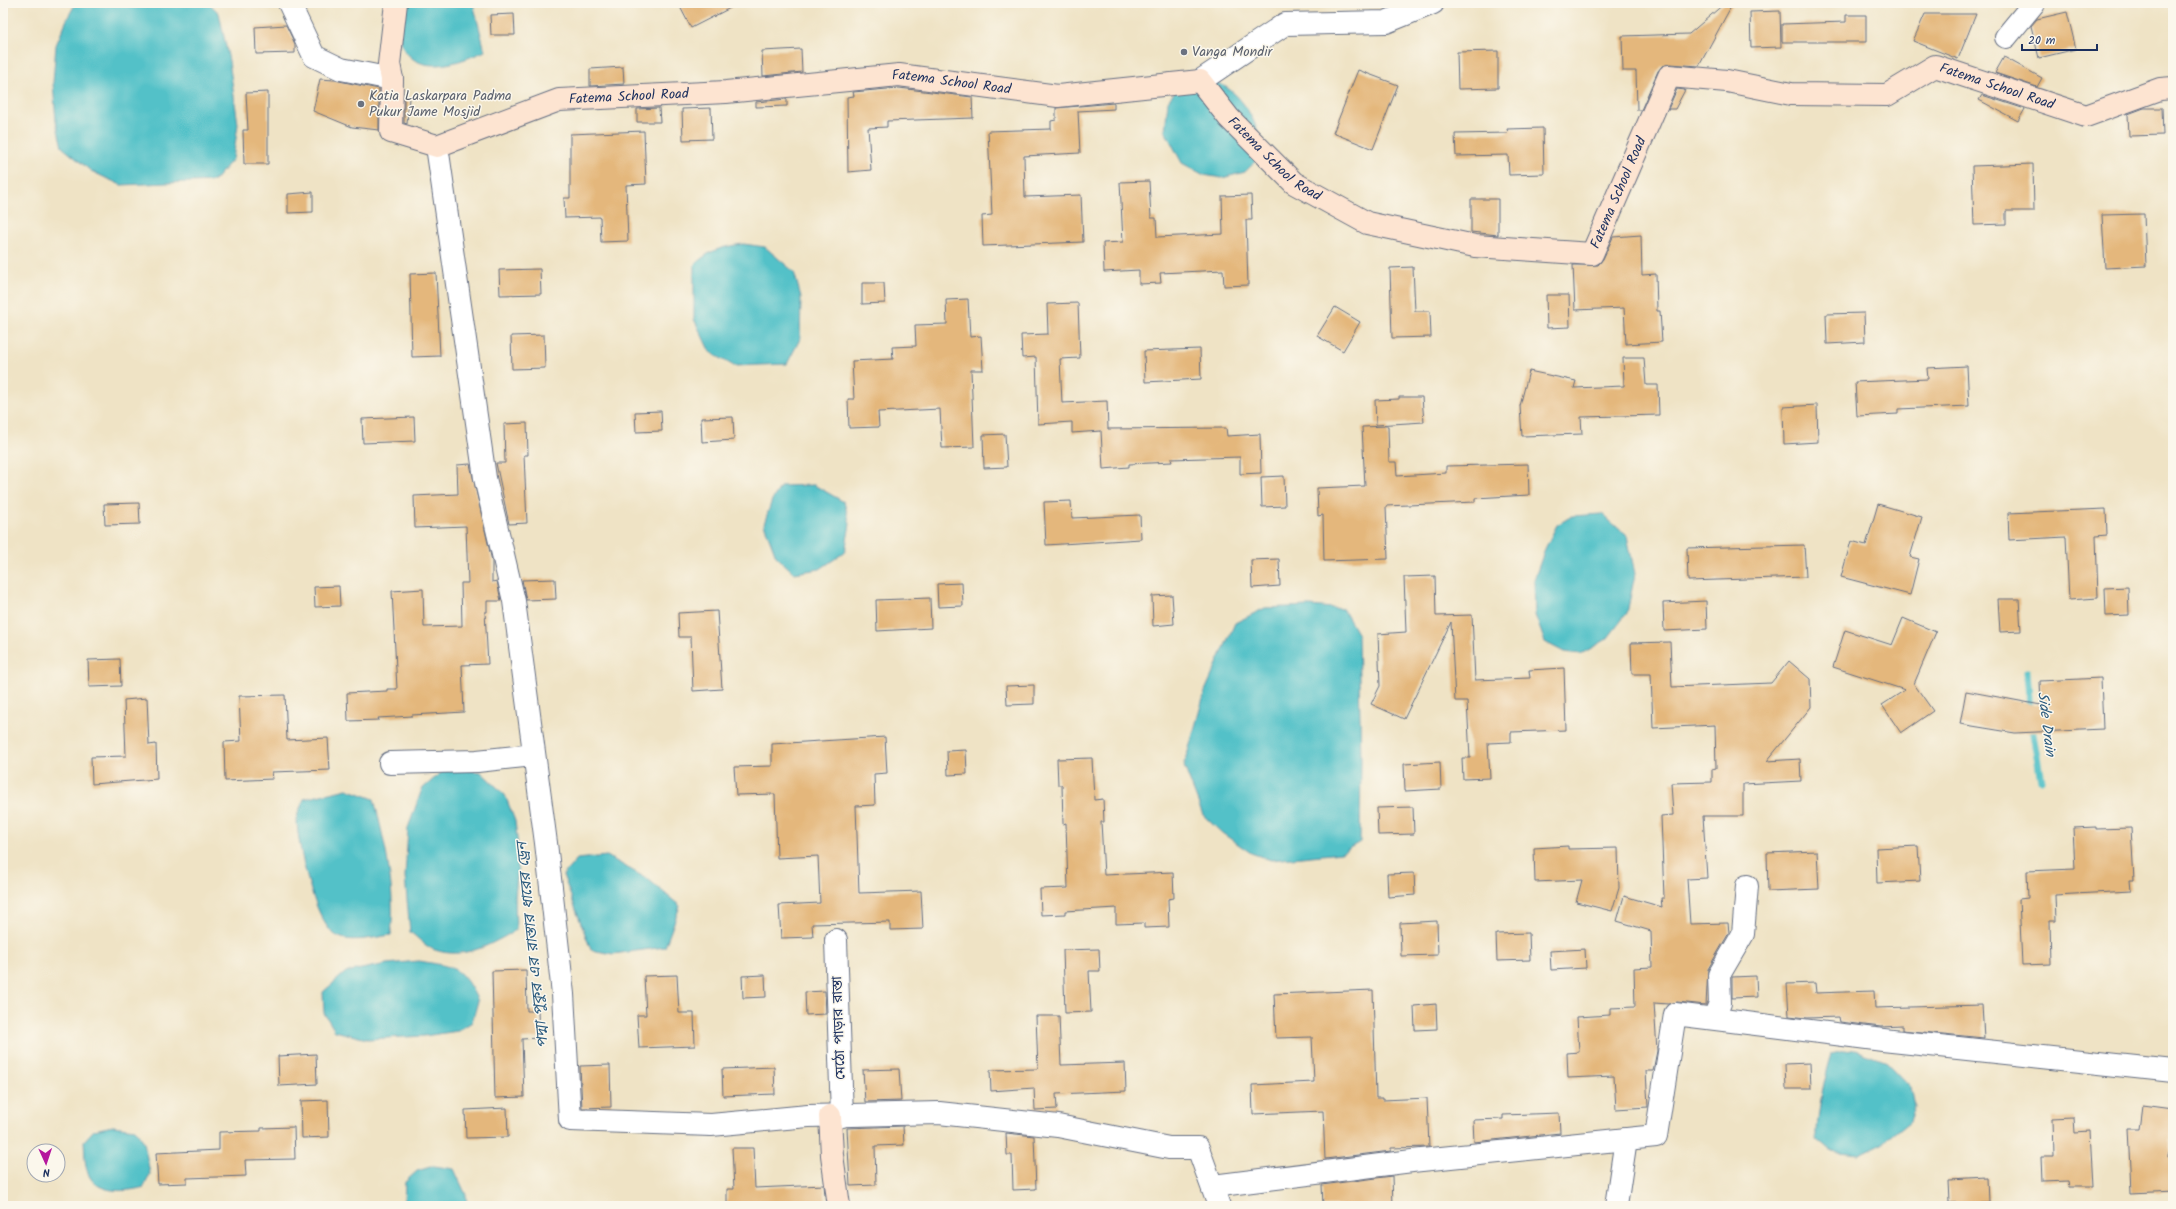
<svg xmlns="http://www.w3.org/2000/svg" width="2176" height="1209" viewBox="0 0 2176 1209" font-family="Kalam,'Noto Sans Bengali',sans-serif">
<rect width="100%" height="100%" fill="#fbf7ec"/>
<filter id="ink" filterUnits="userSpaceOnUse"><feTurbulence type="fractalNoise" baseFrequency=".025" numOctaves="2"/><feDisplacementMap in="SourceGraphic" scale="8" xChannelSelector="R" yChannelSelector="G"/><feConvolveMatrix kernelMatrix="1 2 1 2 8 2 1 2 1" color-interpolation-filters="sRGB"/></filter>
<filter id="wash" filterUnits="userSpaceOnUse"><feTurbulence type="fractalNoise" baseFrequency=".012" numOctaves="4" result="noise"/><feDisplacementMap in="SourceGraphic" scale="16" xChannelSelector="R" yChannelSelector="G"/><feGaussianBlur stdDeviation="0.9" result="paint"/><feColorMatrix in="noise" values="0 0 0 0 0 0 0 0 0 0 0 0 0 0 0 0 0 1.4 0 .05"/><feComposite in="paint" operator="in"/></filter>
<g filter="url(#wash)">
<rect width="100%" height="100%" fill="#efe3c5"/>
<!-- water -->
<path fill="#53c1c8" stroke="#377893" d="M 76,3 L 209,3 L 219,13 L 229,61 L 238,124 L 233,159 L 214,181 L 121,185 L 91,171 L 62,147 L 56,121 L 53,83 L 56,45 L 68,17 Z
M 396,3 L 473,3 L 485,51 C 454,65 409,80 398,34 C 395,25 396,13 396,3 Z
M 1199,81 C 1205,82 1213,81 1218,83 C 1243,93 1258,125 1263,149 L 1254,163 L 1245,172 L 1222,178 L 1204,175 L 1182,163 L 1165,131 L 1168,101 L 1179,86 Z
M 743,244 L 765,247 L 794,272 L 801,297 L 800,339 L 787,364 L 734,366 L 710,352 L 694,319 L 694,265 C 710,250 721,247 743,244 Z
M 814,485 L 844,502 L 850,524 L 845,552 L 820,569 L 794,573 L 776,556 L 764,524 L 772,500 L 781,486 Z
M 1602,514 L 1627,536 L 1635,574 L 1627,613 L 1607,639 L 1581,654 L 1564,652 L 1545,642 L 1535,615 L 1534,580 L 1545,549 L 1557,525 L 1572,516 Z
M 1310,606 L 1343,609 L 1358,635 L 1361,760 L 1360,842 L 1341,853 L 1271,860 L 1251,853 L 1222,833 L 1203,815 L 1184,766 L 1205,691 L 1235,623 L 1265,608 Z
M 465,770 L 481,772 L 505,795 L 515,821 L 519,856 L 515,897 L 516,930 C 492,944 465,960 435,950 C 426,947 417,937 410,932 L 405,877 L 408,828 L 422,789 L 443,771 Z
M 347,789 L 374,799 C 385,844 396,889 391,935 C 375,937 348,945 334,934 C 314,919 297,844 297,819 C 297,813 302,805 304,799 Z
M 607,856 L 649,880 L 680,906 L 665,947 L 613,954 L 591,950 L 563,875 L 577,859 Z
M 419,961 C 455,967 461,966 478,1001 L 472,1022 L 458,1031 L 424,1036 L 367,1039 L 335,1031 L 324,1013 L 323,992 L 346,972 L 387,964 Z
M 1855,1049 L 1887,1062 L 1911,1087 L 1915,1107 L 1910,1121 L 1883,1143 L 1860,1154 L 1830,1151 L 1817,1140 C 1816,1118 1825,1075 1832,1054 Z
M 113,1126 L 135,1129 L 144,1142 L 150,1174 L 144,1187 C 127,1192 96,1195 88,1173 C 84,1163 85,1151 84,1141 L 94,1130 Z
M 434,1166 L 454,1169 L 466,1195 L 467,1206 L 404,1206 L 405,1182 L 417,1171 Z"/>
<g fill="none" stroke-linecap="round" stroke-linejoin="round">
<!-- stream -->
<path stroke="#53c1c8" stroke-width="7" d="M 2027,672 L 2030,711
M 2031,723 L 2041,780"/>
</g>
<g id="blocks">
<!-- building -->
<path fill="#e4b77c" d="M 678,3 L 740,3 L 691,28 Z
M 1725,3 L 1733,3 L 1699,66 L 1670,64 L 1662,66 L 1658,71 L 1641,110 L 1637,110 L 1636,71 L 1623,71 L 1622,36 L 1689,34 Z
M 1780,11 L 1781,47 L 1751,48 L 1750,12 Z
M 2067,12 L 2076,49 L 2039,58 L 2031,26 L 2037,19 Z
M 514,14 L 515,35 L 491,35 L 490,15 Z
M 1925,14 L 1976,14 L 1958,59 L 1913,41 Z
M 1846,15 L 1866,15 L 1866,42 L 1782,42 L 1782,24 L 1846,22 Z
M 286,25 L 295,44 L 295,53 L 256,54 L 255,27 Z
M 801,49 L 802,72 L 763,76 L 762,51 Z
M 1498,51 L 1498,88 L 1458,89 L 1457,52 Z
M 2004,57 L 2042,78 L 2037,87 L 1995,73 Z
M 623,67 L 624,84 L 590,86 L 590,69 Z
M 1358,70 L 1398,85 L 1373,149 L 1333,133 Z
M 320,79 L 334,80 L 379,89 L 379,130 L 352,127 L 313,111 Z
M 899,88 L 972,97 L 973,118 L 887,121 L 887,127 L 868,128 L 871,170 L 848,172 L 847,97 L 854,96 L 853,92 Z
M 1677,89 L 1685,90 L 1675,109 L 1668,109 Z
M 268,92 L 268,164 L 244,164 L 243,130 L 248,130 L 246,93 Z
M 1982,95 L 2025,109 L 2018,121 L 1979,100 Z
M 404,96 L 409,98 L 407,124 L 404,123 Z
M 787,99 L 787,106 L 756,107 L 756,102 Z
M 1114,103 L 1114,109 L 1078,111 L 1080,153 L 1024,156 L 1025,197 L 1081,195 L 1083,242 L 983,246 L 982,216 L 992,215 L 988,131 L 1051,129 L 1051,121 L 1056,120 L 1056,108 Z
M 659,108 L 660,122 L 637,122 L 637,109 Z
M 711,108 L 712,139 L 683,140 L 682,109 Z
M 2144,108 L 2162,108 L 2163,135 L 2129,136 L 2128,114 Z
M 1543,128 L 1544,174 L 1509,175 L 1508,155 L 1456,156 L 1455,134 L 1508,133 L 1507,129 Z
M 644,131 L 646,184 L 626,185 L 628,241 L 601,242 L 600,217 L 565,218 L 564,198 L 570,198 L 570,134 Z
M 2033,164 L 2034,211 L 2006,211 L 2006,224 L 1974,225 L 1972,166 Z
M 1149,181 L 1151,218 L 1156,218 L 1157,237 L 1223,234 L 1222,196 L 1251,195 L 1252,220 L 1246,220 L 1248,285 L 1224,286 L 1223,270 L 1160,273 L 1161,283 L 1139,284 L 1139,270 L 1104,272 L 1103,243 L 1123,242 L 1120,182 Z
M 313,192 L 313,212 L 288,213 L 288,194 Z
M 1471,199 L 1498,199 L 1498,235 L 1471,232 Z
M 2144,214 L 2146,266 L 2105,268 L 2102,215 Z
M 1641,235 L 1642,275 L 1656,274 L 1657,311 L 1660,311 L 1662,342 L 1626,344 L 1624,308 L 1575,310 L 1573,265 L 1598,265 L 1603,259 L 1613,237 Z
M 1413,267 L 1415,311 L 1430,311 L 1431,337 L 1392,338 L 1390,268 Z
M 540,269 L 541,294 L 500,295 L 499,270 Z
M 436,273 L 440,356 L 412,357 L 410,274 Z
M 862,283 L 884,283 L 885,303 L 862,304 Z
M 1546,295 L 1569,295 L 1570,327 L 1547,328 Z
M 968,299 L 970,337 L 981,336 L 983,370 L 971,370 L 974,447 L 942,448 L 940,409 L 878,412 L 879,427 L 849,428 L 848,399 L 854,399 L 852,361 L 893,359 L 892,347 L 916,346 L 915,325 L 947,324 L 946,300 Z
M 1078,303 L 1080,358 L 1060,359 L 1062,403 L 1107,401 L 1108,429 L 1226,428 L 1227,436 L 1260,434 L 1261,473 L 1240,474 L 1240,457 L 1171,459 L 1172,462 L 1129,464 L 1129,467 L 1103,469 L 1101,431 L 1072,433 L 1072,422 L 1038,424 L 1036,357 L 1022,358 L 1021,335 L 1048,334 L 1047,304 Z
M 1335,307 L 1360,322 L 1343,351 L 1317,336 Z
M 1864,313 L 1865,342 L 1827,344 L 1826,314 Z
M 544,335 L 545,368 L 512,369 L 511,336 Z
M 1200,349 L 1201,379 L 1145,382 L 1144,351 Z
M 1623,358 L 1644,358 L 1646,385 L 1658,385 L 1659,415 L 1581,417 L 1582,434 L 1522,436 L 1520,406 L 1529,371 L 1576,381 L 1574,388 L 1624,386 Z
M 1967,366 L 1969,406 L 1898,409 L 1898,414 L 1857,416 L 1855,382 L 1928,379 L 1927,368 Z
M 1399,397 L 1422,397 L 1424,422 L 1376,425 L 1375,400 L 1399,399 Z
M 1817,405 L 1818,442 L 1784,444 L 1783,407 Z
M 661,411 L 662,431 L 636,432 L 635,412 Z
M 414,417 L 415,441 L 363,443 L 362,419 Z
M 733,417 L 734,440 L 702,442 L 701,418 Z
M 527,423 L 528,455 L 524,455 L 527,523 L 509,524 L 496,463 L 505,463 L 504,424 Z
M 1388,426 L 1389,462 L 1396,462 L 1397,476 L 1446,473 L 1446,466 L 1528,464 L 1529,495 L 1475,498 L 1475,502 L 1386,506 L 1388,559 L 1324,561 L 1323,515 L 1318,516 L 1317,488 L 1365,486 L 1362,427 Z
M 1005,434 L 1007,467 L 984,468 L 983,435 Z
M 470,464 L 492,561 L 492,582 L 497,581 L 501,601 L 487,601 L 487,612 L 485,612 L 488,664 L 462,665 L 464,712 L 412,715 L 412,716 L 378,718 L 379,720 L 348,721 L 347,693 L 387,691 L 387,689 L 397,689 L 392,591 L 423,589 L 424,627 L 462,626 L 461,583 L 468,583 L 466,526 L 415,528 L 414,496 L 458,494 L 457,465 Z
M 1284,476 L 1285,506 L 1262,507 L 1261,477 Z
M 1071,501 L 1072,518 L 1140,515 L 1141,539 L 1046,545 L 1044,502 Z
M 139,503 L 140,524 L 105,525 L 104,504 Z
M 1878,504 L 1922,517 L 1910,557 L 1919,559 L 1910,595 L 1841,577 L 1851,541 L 1866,545 Z
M 2106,509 L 2107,535 L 2096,536 L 2098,598 L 2069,600 L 2066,537 L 2009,540 L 2008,513 Z
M 1804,545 L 1806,577 L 1688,581 L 1687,548 Z
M 1279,559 L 1280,586 L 1252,588 L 1251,560 Z
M 1435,576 L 1436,616 L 1472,615 L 1475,680 L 1530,678 L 1529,670 L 1564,668 L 1566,730 L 1511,732 L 1511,742 L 1488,743 L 1490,778 L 1463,779 L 1462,758 L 1470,758 L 1467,701 L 1455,701 L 1451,622 L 1404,719 L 1371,704 L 1380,686 L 1378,634 L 1406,632 L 1404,577 Z
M 555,579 L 556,599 L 526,600 L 522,580 Z
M 962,583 L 963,606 L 938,607 L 937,584 Z
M 339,586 L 340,606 L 315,607 L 314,587 Z
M 2128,587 L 2129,615 L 2106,616 L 2105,588 Z
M 1172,595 L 1174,624 L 1153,626 L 1152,596 Z
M 930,598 L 931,628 L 877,631 L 876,600 Z
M 1998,599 L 2019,599 L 2021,631 L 2000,632 Z
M 1706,601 L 1707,629 L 1664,631 L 1663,603 Z
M 717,611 L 722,689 L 693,691 L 691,637 L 679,637 L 678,613 Z
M 1903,618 L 1936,632 L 1914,684 L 1933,711 L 1901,733 L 1882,705 L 1905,690 L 1833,667 L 1845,630 L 1892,645 Z
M 1670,642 L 1672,687 L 1771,683 L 1789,661 L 1810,679 L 1811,707 L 1767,761 L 1800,759 L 1801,781 L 1743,784 L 1743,816 L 1703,816 L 1707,878 L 1687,879 L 1690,924 L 1728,923 L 1729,933 L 1708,969 L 1706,1005 L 1677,1002 L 1668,1004 L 1654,1003 L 1657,1051 L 1653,1071 L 1646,1071 L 1648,1107 L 1616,1109 L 1614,1076 L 1568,1078 L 1567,1053 L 1579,1052 L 1577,1017 L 1610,1015 L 1610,1008 L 1635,1007 L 1634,968 L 1652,967 L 1651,931 L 1617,921 L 1624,896 L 1662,907 L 1661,898 L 1664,898 L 1661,816 L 1673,815 L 1671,783 L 1712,782 L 1712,769 L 1716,768 L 1715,725 L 1653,728 L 1651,674 L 1632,674 L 1631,643 Z
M 120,659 L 121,686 L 89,687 L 88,660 Z
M 2101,678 L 2103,729 L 2015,733 L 1960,724 L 1966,691 L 2041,705 L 2040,681 Z
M 1034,685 L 1034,704 L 1007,705 L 1006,686 Z
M 285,695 L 287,740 L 328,738 L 330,770 L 272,772 L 273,779 L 225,781 L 224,742 L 241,741 L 239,696 Z
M 147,698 L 149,745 L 156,744 L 157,779 L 92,784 L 91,757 L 126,756 L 124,700 Z
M 885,737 L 887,773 L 874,774 L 875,805 L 856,806 L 859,893 L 921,891 L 923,929 L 890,930 L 890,922 L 812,924 L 813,937 L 781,938 L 779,905 L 820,903 L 818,856 L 777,858 L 775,794 L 736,795 L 734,767 L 772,766 L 772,744 Z
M 966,750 L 967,774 L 948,775 L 947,751 Z
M 1092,758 L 1094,800 L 1103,799 L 1104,822 L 1101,822 L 1104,875 L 1173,872 L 1174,898 L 1168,899 L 1169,927 L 1144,928 L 1144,923 L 1116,924 L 1116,908 L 1065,911 L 1065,914 L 1041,915 L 1040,889 L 1068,888 L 1066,823 L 1063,824 L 1062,785 L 1058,785 L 1057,759 Z
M 1440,762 L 1441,789 L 1405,791 L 1404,764 Z
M 1413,807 L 1414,834 L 1378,835 L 1377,808 Z
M 2096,827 L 2096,829 L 2131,828 L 2134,880 L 2130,880 L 2131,891 L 2055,895 L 2056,921 L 2050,921 L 2051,964 L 2022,965 L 2019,899 L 2028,898 L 2027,871 L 2075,869 L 2073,828 Z
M 1568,846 L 1568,849 L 1618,848 L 1619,888 L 1612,911 L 1576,902 L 1582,880 L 1535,882 L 1534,848 Z
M 1918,846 L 1920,881 L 1877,883 L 1876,848 Z
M 1817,851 L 1819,889 L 1768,891 L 1767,853 Z
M 1414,873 L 1415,895 L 1388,897 L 1387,874 Z
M 1437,921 L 1438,955 L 1401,956 L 1400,923 Z
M 1529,933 L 1530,960 L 1497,961 L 1496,934 Z
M 1099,949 L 1100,971 L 1089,971 L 1091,1012 L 1065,1013 L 1063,950 Z
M 1585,949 L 1586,968 L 1551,970 L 1550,951 Z
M 526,970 L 527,1011 L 538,1011 L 539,1038 L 522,1039 L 524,1097 L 495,1098 L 492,971 Z
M 677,975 L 679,1013 L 694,1013 L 695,1046 L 639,1048 L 637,1015 L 646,1015 L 644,976 Z
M 765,975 L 766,997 L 743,998 L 742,976 Z
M 1756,976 L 1757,997 L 1732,998 L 1732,977 Z
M 1815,983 L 1816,993 L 1874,991 L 1875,1008 L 1982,1005 L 1984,1038 L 1902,1030 L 1902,1026 L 1881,1027 L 1840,1022 L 1839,1017 L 1807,1018 L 1789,1016 L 1787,984 Z
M 1373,990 L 1376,1098 L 1383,1098 L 1383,1100 L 1427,1098 L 1429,1147 L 1391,1148 L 1391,1151 L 1325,1159 L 1323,1111 L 1253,1114 L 1252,1085 L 1314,1082 L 1312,1037 L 1276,1038 L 1274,994 Z
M 825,991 L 826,1014 L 806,1015 L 805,992 Z
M 1436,1004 L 1437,1029 L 1415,1030 L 1414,1006 Z
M 1036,1016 L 1059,1016 L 1061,1065 L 1125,1063 L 1126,1091 L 1056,1094 L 1057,1109 L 1035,1110 L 1034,1088 L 991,1091 L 990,1070 L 1038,1069 Z
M 316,1054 L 317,1084 L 279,1086 L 278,1056 Z
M 1810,1063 L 1811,1089 L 1786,1089 L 1785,1064 Z
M 610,1065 L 611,1107 L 582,1108 L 580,1066 Z
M 774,1067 L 775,1094 L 723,1096 L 722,1069 Z
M 899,1069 L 901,1101 L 865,1102 L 863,1070 Z
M 328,1100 L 329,1137 L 302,1138 L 301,1101 Z
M 2143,1105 L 2173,1109 L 2169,1156 L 2173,1156 L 2173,1191 L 2131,1193 L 2128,1129 L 2140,1129 Z
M 507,1108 L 508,1137 L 466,1138 L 465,1110 Z
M 1559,1113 L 1560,1133 L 1474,1142 L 1473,1120 L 1503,1119 L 1503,1115 Z
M 2074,1117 L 2075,1132 L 2090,1131 L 2093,1187 L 2069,1187 L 2068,1181 L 2042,1182 L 2041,1157 L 2054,1157 L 2053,1118 Z
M 903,1126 L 904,1145 L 875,1146 L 876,1185 L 850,1186 L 847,1128 Z
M 294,1127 L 295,1159 L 245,1160 L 246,1176 L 187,1178 L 187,1183 L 158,1184 L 156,1153 L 219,1150 L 219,1132 L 261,1131 L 261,1128 Z
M 1006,1133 L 1034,1136 L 1036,1189 L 1013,1190 L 1012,1155 L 1007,1155 Z
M 732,1148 L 753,1148 L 755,1188 L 824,1185 L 826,1206 L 727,1206 L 727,1189 L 734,1189 Z
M 1392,1176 L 1393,1206 L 1323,1206 L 1322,1185 Z
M 1988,1178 L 1989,1202 L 1949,1203 L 1948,1180 Z"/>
</g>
</g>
<g filter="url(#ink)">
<use href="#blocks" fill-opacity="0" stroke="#656e82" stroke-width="1"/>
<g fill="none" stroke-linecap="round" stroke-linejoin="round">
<!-- minor casing -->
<g stroke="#656e82" stroke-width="24">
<path id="minor" d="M 390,763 L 477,761 L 534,755
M 836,940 L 842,1116
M 1616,1206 L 1626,1139"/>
</g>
<!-- tertiary casing -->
<g stroke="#656e82" stroke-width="24">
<path id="tertiary" d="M 289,3 L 314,56 L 341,69 L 392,79
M 2006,37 L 2034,3
M 1200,81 L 1285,24 L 1386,22 L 1433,3
M 437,146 L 485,478 L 514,601 L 546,843 L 563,994 L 570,1120 L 711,1125 L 808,1116 L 939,1113 L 1058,1126 L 1169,1148 L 1198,1148 L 1219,1206
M 1714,1018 L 1720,1003 L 1719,975 L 1743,934 L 1747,886
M 1213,1186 L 1412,1161 L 1656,1136 L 1675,1014 L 1883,1040 L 2173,1071"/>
</g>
<!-- secondary casing -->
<g stroke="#656e82" stroke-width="24">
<g id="secondary">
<path id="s1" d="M 396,3 L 389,64 L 392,79 L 391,132 L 437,146 L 559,100 L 726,92 L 899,75 L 1058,96 L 1200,81 L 1229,118 L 1294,183 L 1367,223 L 1475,246 L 1592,254 L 1669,76 L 1727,81 L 1791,94 L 1887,95 L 1935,66 L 2086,116 L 2160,89 L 2173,88"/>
<path d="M 830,1116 L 832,1155 L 839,1206"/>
</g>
</g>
<!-- minor -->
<use href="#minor" stroke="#fff" stroke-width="22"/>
<!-- tertiary -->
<use href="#tertiary" stroke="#fff" stroke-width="22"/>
<!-- secondary -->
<use href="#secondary" stroke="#fde4d1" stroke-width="22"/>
</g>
</g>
<!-- markers -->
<g fill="#6b7280" stroke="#fbf7ec" stroke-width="1.5">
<circle cx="1184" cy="52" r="4"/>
<circle cx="361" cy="104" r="4"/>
</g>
<g text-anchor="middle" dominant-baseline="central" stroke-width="3" stroke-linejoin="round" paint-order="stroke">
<!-- worship labels -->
<g font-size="14" fill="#5b616d" stroke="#fbf7ec" text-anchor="start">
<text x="1192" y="52">Vanga Mondir</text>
<text x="369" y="96">Katia Laskarpara Padma<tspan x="369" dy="16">Pukur Jame Mosjid</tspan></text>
</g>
<!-- street labels -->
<g font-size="14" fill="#1b2f5e" stroke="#fbf7ec">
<text stroke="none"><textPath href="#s1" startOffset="702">Fatema School Road</textPath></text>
<text stroke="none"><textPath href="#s1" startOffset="1937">Fatema School Road</textPath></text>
<text stroke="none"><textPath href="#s1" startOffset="378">Fatema School Road</textPath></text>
<text stroke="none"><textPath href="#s1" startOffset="1061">Fatema School Road</textPath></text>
<text stroke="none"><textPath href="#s1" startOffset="1469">Fatema School Road</textPath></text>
<text transform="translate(839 1028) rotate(-92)">মেঠো পাড়ার রাস্তা</text>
</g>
<!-- water labels -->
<g font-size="15" font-style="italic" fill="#2c5b7e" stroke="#fbf7ec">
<text transform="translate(2046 724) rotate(83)">Side Drain</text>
<text transform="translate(533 945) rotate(-96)">পদ্মা পুকুর এর রাস্তার ধারের ড্রেন</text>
</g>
</g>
<!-- margin -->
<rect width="2176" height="1209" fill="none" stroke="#fbf7ec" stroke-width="16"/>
<!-- north arrow -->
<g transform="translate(46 1163) rotate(177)"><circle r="19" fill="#fbf7ec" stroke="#a1a7b3"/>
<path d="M0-3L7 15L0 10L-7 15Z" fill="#b5179e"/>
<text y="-6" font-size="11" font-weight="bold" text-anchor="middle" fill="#1b2f5e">N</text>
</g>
<!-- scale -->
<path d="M2022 44v6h75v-6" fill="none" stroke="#1b2f5e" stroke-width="2"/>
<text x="2028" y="44" font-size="12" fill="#1b2f5e" stroke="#fbf7ec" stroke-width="3" paint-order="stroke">20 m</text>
</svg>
